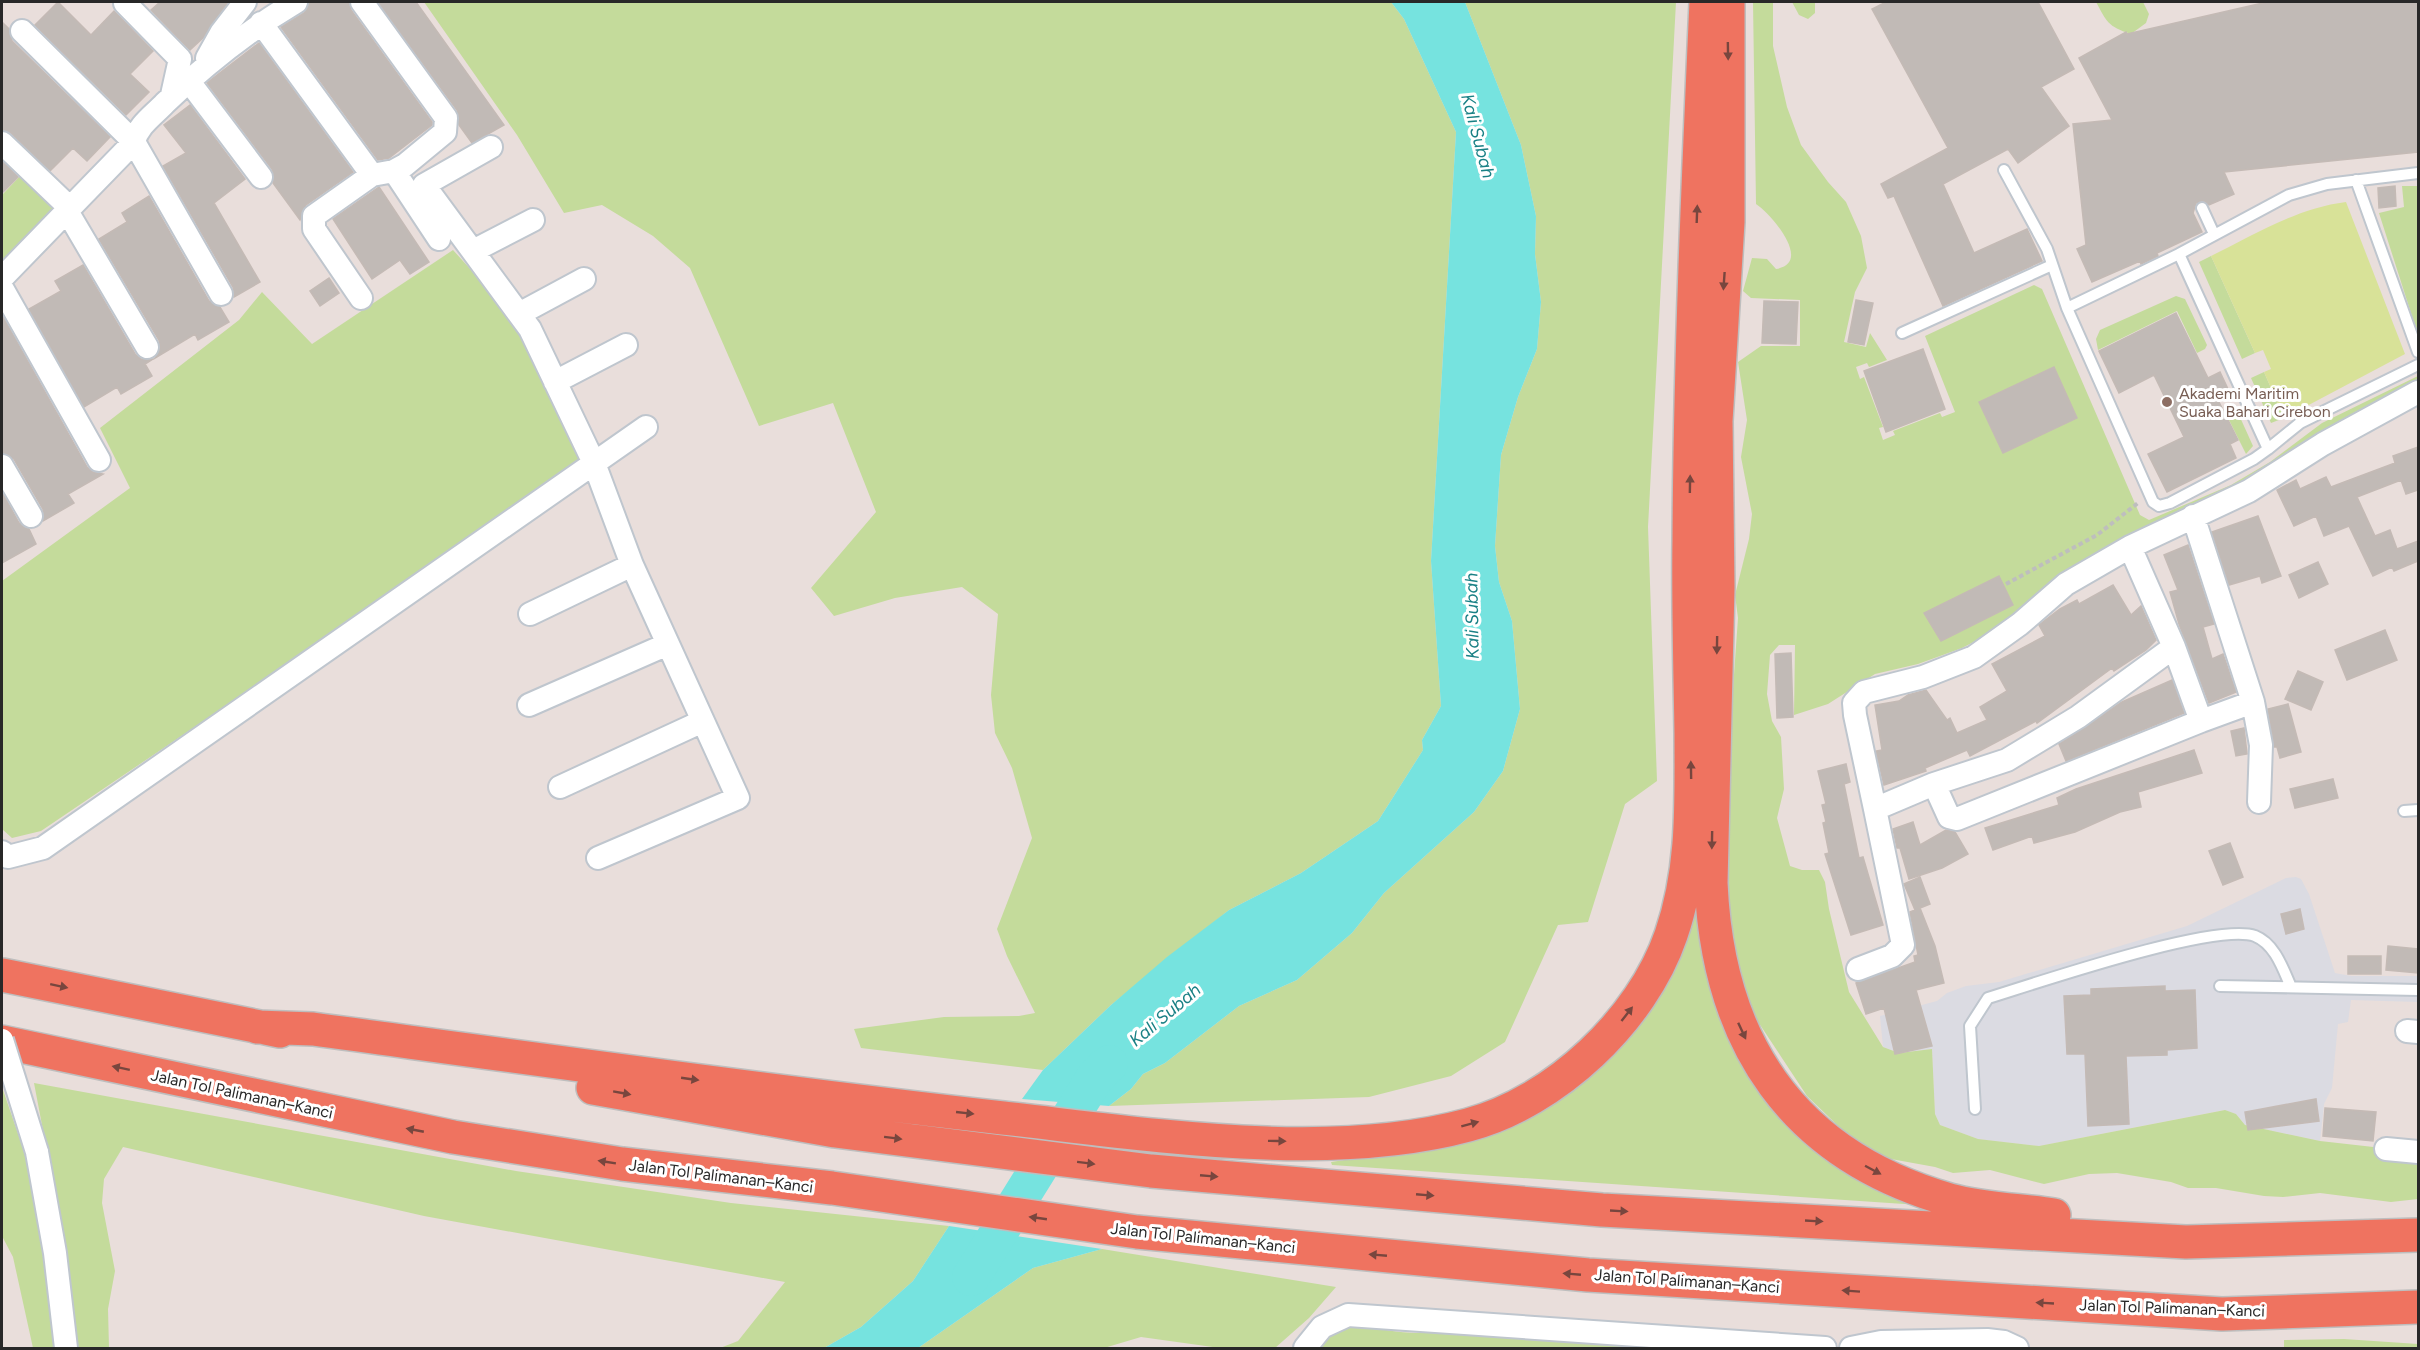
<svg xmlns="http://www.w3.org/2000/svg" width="2420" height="1350" viewBox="0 0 2420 1350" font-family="Figtree,sans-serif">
<rect width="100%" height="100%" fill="#e9dedb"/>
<!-- industrial -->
<path fill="#dbdbe2" d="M 2296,877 L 2301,879 L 2309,894 L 2335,973 L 2351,976 L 2418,976 L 2418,1002 L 2351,1000 L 2348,1022 L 2338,1024 L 2332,1088 L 2324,1104 L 2320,1141 L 2245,1125 L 2236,1114 L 2224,1110 L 2039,1146 L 1978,1139 L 1940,1125 L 1935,1114 L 1932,1049 L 1899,1053 L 1883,1047 L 1880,1016 L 1937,1001 L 1947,993 L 1966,986 L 1999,982 L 2187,926 L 2286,878 Z"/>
<!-- green -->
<path fill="#c4db9b" d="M 424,2 L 1391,2 L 1404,19 L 1456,132 L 1431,561 L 1441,706 L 1422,740 L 1423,750 L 1378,821 L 1301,873 L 1229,910 L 1111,1005 L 1043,1070 L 861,1048 L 854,1029 L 944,1017 L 1019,1016 L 1035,1013 L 1007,956 L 997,929 L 1032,838 L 1012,768 L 995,733 L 991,695 L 998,614 L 962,587 L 895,598 L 834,616 L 811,588 L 876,512 L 833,403 L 759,426 L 690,268 L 653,236 L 602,205 L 564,213 L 517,135 Z
M 1465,2 L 1676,2 L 1648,527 L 1657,781 L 1625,804 L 1588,922 L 1558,925 L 1505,1042 L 1451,1076 L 1369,1097 L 1109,1106 L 1131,1089 L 1143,1074 L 1165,1063 L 1239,1006 L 1297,980 L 1352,933 L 1384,893 L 1474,812 L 1503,771 L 1520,709 L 1512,621 L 1499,582 L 1495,546 L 1501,455 L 1518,397 L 1537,349 L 1541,302 L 1535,254 L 1536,216 L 1521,145 Z
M 1753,2 L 1773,2 L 1773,46 L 1787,107 L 1801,145 L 1828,182 L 1846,202 L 1861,236 L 1867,268 L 1855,292 L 1844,342 L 1866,347 L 1870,333 L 1887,360 L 1869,367 L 1867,363 L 1856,367 L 1860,379 L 1864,377 L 1883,427 L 1879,428 L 1883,440 L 1895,435 L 1893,431 L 1940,413 L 1942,417 L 1955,412 L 1925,336 L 2034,285 L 2042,289 L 2140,515 L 2149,520 L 2231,485 L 2270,462 L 2322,423 L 2418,376 L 2418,386 L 2272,469 L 2144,529 L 2070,569 L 1991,633 L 1962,648 L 1918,664 L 1875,674 L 1828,704 L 1794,715 L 1795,645 L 1779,645 L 1770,655 L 1767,694 L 1772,721 L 1781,737 L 1784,789 L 1777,818 L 1790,866 L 1802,870 L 1819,870 L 1825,882 L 1829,909 L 1849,992 L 1883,1047 L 1899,1053 L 1932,1049 L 1935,1114 L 1940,1125 L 1978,1139 L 2039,1146 L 2225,1110 L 2236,1114 L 2245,1125 L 2320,1141 L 2418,1152 L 2418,1199 L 2391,1202 L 2320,1193 L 2283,1197 L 2264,1196 L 2216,1188 L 2188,1188 L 2171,1182 L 2117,1173 L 2089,1174 L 2044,1184 L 1990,1170 L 1953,1173 L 1935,1167 L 1880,1157 L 1856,1143 L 1807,1096 L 1739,993 L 1726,948 L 1729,746 L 1738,618 L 1735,595 L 1749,539 L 1752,514 L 1741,457 L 1747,420 L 1738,362 L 1761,346 L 1800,346 L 1800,300 L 1751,298 L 1743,291 L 1752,258 L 1767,259 L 1776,269 C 1814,263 1770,213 1756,204 Z
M 1792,2 L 1815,2 L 1815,13 L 1808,19 L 1799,15 Z
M 2096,2 L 2143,2 L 2149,14 L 2146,23 L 2131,34 C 2107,26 2107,22 2096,2 Z
M 21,175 L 55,207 L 2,261 L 2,195 Z
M 2402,186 L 2418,186 L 2418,335 L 2379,213 L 2404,207 Z
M 453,250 L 512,315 L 580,447 L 580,462 L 570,473 L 41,831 L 12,838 L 2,829 L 2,581 L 130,488 L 100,428 L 239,320 L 262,292 L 312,344 Z
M 2211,256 L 2255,353 L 2242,359 L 2199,262 Z
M 2176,296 L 2185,299 L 2207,345 L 2205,349 L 2197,353 L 2177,311 L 2098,350 L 2096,339 L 2100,330 Z
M 2264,372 L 2284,418 L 2271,423 L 2251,378 Z
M 2233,413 L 2239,415 L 2253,446 L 2246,454 L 2227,416 Z
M 1694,875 L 1705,970 L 1717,1011 L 1736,1055 L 1764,1098 L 1919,1205 L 1332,1165 L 1331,1162 L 1358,1158 L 1569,1084 Z
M 34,1083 L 516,1171 L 731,1203 L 949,1226 L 913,1281 L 861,1327 L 824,1348 L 720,1348 L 738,1341 L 785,1282 L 424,1216 L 123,1147 L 104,1179 L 102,1203 L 115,1271 L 108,1309 L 109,1348 L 77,1348 L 66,1251 Z
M 2,1087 L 25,1154 L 43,1255 L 54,1348 L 33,1348 L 13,1257 L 2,1236 Z
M 1102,1249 L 1336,1287 L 1309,1318 L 1275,1348 L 1220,1348 L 1141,1337 L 1104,1348 L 918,1348 L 1033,1268 Z
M 1360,1324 C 1391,1332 1415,1336 1446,1330 L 1690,1348 L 1317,1348 L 1337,1330 Z
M 2344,1339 L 2418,1344 L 2418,1348 L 2284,1348 L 2284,1340 Z"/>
<!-- pitch -->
<path fill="#d8e298" d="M 2346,202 L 2405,354 L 2284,418 L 2264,372 L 2271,369 L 2263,350 L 2255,353 L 2211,256 C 2254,235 2297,208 2346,202 Z"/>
<!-- water -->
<path fill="#76e3df" d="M 1391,2 L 1465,2 L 1521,145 L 1536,216 L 1535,254 L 1541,302 L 1537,349 L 1518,397 L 1501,455 L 1495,546 L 1499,582 L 1512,621 L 1520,709 L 1503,771 L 1474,812 L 1384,893 L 1352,933 L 1297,980 L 1239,1006 L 1165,1063 L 1143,1074 L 1131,1089 L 1109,1106 L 1022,1099 L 1043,1070 L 1111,1005 L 1167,957 L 1229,910 L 1301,873 L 1378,821 L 1423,750 L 1422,740 L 1441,706 L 1431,561 L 1456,132 L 1404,19 Z
M 949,1226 L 1102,1249 L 1033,1268 L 918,1348 L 824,1348 L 861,1327 L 913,1281 Z"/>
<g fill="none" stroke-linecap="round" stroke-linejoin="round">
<!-- river -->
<path stroke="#76e3df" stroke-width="38" d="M 971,1277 L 1096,1076 L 1109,1064"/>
</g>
<!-- building -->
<path fill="#c1bab6" stroke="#c4bab5" stroke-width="1.5" d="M 58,2 L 91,35 L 114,11 L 153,51 L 130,74 L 149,92 L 126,115 L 35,25 Z
M 160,2 L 228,2 L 204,37 L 190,50 L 151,10 Z
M 309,2 L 349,2 L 351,10 L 432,122 L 432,125 L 389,158 L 378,160 L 281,27 L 304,13 Z
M 378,2 L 416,2 L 504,125 L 472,143 L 459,125 L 457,110 Z
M 1886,2 L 2038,2 L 2074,69 L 2041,87 L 2069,126 L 2018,163 L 2008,149 L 1943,184 L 1974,253 L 2027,229 L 2042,261 L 1943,306 L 1894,196 L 1888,198 L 1881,184 L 1948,148 L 1872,9 Z
M 2267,2 L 2418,2 L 2418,152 L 2224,172 L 2234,194 L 2209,205 L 2203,201 L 2196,203 L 2193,213 L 2202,232 L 2157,253 L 2158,256 L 2141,264 L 2140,261 L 2092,282 L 2077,249 L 2086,245 L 2073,124 L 2112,120 L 2079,58 L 2126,32 L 2127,34 Z
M 2,22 L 9,29 L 12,41 L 110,137 L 87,161 L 73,148 L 50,171 L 11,133 L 2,130 Z
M 259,43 L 353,172 L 306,205 L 300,220 L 273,183 L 272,169 L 207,83 Z
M 190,105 L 245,179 L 214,203 L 260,282 L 234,297 L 233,287 L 163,166 L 186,153 L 164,125 Z
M 2,161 L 18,177 L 2,193 Z
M 2395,186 L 2396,206 L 2379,208 L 2378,188 Z
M 379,187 L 429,262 L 410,274 L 400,260 L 372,279 L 333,219 Z
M 149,196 L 209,301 L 220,307 L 229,322 L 198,340 L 195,334 L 155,358 L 160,347 L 159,340 L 99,239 L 127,222 L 122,213 Z
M 83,265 L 135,354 L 141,359 L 153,359 L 145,364 L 152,376 L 121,394 L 117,387 L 84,407 L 29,309 L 61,291 L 55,281 Z
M 329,278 L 339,293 L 320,306 L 310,291 Z
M 1856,300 L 1873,303 L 1864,345 L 1848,342 Z
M 1764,301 L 1798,302 L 1796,344 L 1762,343 Z
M 2176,313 L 2208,378 L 2220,372 L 2228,389 L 2216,396 L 2238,440 L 2230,444 L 2236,458 L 2167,492 L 2148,454 L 2184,437 L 2154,375 L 2119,393 L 2099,351 Z
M 2,315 L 87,467 L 93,472 L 103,474 L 68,494 L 74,503 L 43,521 L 43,509 L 14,459 L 2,453 Z
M 1923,349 L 1945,409 L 1886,432 L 1864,371 Z
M 2054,367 L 2077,418 L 2003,453 L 1979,402 Z
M 2418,447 L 2418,490 L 2406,494 L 2401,480 L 2357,497 L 2375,536 L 2390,530 L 2397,549 L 2418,541 L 2418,561 L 2394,571 L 2392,567 L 2373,576 L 2349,526 L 2324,536 L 2316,516 L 2294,526 L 2277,490 L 2296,480 L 2300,489 L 2326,477 L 2331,487 L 2395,463 L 2393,456 Z
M 2,492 L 19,523 L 29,529 L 36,544 L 2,563 Z
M 2258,516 L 2281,576 L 2262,583 L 2260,576 L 2229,585 L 2212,532 Z
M 2188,545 L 2214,624 L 2203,627 L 2212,659 L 2223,654 L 2236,692 L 2209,703 L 2179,624 L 2170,592 L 2178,590 L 2164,555 Z
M 2318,562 L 2328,584 L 2299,598 L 2289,575 Z
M 1999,576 L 2013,605 L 1941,641 L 1924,613 Z
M 2113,585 L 2131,615 L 2141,606 L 2156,640 L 2146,650 L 2114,671 L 2112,668 L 2037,723 L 2036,721 L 1970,756 L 1967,750 L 1925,768 L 1926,771 L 1884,785 L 1876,751 L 1882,750 L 1875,705 L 1899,701 L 1908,695 L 1926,690 L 1947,720 L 1950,718 L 1957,733 L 1987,720 L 1980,707 L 2007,691 L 1992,664 L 2045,636 L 2039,625 L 2060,609 L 2077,600 L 2079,604 Z
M 2385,630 L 2397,660 L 2347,680 L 2335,650 Z
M 1791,653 L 1793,717 L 1777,718 L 1775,654 Z
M 2298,671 L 2323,682 L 2311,710 L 2285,699 Z
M 2172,680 L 2184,713 L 2066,761 L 2059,744 L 2122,702 Z
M 2288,704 L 2301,752 L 2280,758 L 2277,747 L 2274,747 L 2268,709 Z
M 2244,728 L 2247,754 L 2236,756 L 2231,731 Z
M 2194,750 L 2202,773 L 2138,792 L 2141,807 L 2120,812 L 2075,832 L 2034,843 L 2032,836 L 1993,850 L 1985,828 L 2059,805 L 2057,798 L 2076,789 Z
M 1846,764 L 1850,782 L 1844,784 L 1859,858 L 1863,857 L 1883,925 L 1851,935 L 1825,854 L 1829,853 L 1823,823 L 1826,822 L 1822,805 L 1826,804 L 1818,771 Z
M 2333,779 L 2338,798 L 2295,808 L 2290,789 Z
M 1913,822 L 1920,845 L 1946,830 L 1955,832 L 1968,854 L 1942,868 L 1909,879 L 1900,848 L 1897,848 L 1893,829 Z
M 2230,843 L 2243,877 L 2223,885 L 2209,851 Z
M 1920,877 L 1930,904 L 1920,908 L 1935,946 L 1944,983 L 1916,990 L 1932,1046 L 1895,1054 L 1884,1008 L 1866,1014 L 1856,983 L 1915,962 L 1914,956 L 1918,955 L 1910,912 L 1915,910 L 1904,884 Z
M 2300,909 L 2304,929 L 2286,934 L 2281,914 Z
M 2388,946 L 2418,949 L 2418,973 L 2386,970 Z
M 2348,956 L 2381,956 L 2381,974 L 2348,974 Z
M 2165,986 L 2165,991 L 2195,990 L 2197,1048 L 2167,1050 L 2167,1055 L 2126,1056 L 2129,1124 L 2088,1126 L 2085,1054 L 2067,1054 L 2064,996 L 2091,995 L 2091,989 Z
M 2316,1099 L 2319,1121 L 2248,1130 L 2245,1112 Z
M 2325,1108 L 2376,1112 L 2373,1141 L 2323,1136 Z"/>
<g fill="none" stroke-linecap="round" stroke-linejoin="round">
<!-- service casing -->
<g stroke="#bfc6ce" stroke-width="14">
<path id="service" d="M 2004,170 L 2047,249 L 2067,308 L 2153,502 L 2159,506 L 2170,503 L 2254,459 L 2268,449
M 2418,173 L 2327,184 L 2289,195 L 2179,254 L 2268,449 L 2300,423 L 2418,365
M 2356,180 L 2418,352
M 2202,208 L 2214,234
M 2067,308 L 2179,254
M 1902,333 L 2052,265
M 2404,811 L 2418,810
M 2220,986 L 2418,990
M 1975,1109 L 1970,1026 L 1988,998 C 2037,983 2215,922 2255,936 C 2275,944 2283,969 2291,987"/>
</g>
<!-- minor casing -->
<g stroke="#bfc6ce" stroke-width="26">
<path id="minor" d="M 125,3 L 180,59 L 172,95
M 261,23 L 372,175
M 22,31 L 134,142 L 221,294
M 207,58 L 221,33 L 245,2
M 188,80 L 261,177
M 2,143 L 70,208
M 491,147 L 424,185 L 530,329 L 594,463 L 632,565 L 738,798 L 598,858
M 394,171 L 439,239
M 67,211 L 147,347
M 473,251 L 533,220
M 2,278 L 134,142 C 138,125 154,115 165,103 C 206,64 247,31 296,2
M 2,288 L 99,460
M 361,298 L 314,229 L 314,216 L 372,175 L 394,171 L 405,165 L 445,132 L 446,118 L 362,2
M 519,314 L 584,279
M 555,382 L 626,345
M 2,466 L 31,516
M 2193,516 L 2253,702 L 2261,745 L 2259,802
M 2130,547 L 2174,647 L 2078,717 L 2007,760 L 1934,784 L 1875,809 L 1855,715 L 1854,703 L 1864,692 L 1923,677 L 1974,657 L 2020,624 L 2066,584 L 2130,547 L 2249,491 L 2323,444 L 2418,392
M 530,614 L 632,565
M 529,705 L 668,644
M 2201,721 L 2253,702
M 1934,784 L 1949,817 L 1957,819 L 2201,721 L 2174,647
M 560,787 L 703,721
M 2,852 L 8,857 L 43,848 L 646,427
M 1858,969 L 1892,956 L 1903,945 L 1875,809
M 2407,1031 L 2418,1032
M 2386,1149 L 2418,1152
M 37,1152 L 55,1253 L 66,1348
M 1305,1348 L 1322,1327 L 1348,1315 L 1825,1348
M 1851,1348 L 1881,1342 L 1987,1340 L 2004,1342 L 2017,1348"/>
</g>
<!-- motorway casing -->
<g stroke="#bebebe" stroke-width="36">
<path id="motorway" d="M 1728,2 L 1728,222 L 1716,421 L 1718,587 L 1711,883 C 1718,1043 1792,1155 1950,1200 C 1983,1209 2021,1210 2054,1215
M 2,975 L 280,1031
M 257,1027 L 313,1029 C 543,1060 773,1092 1003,1118 C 1147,1134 1328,1163 1468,1125 C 1555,1102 1642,1020 1671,935 C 1694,869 1691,801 1691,733 C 1690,669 1688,605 1689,541 C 1690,361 1698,181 1706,2
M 2,1042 L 453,1137 L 622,1164 L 832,1188 L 1137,1232 L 1588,1275 L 2222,1314 L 2418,1307
M 593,1088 L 835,1131 L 1151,1171 L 1602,1210 L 2186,1242 L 2418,1235"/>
</g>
<!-- path -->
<path stroke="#bebebe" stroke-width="4" stroke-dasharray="4.5 3" stroke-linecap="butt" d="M 2006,584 L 2097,535 L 2138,503"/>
<!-- service -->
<use href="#service" stroke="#fff" stroke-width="10"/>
<!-- minor -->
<use href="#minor" stroke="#fff" stroke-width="22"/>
<!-- motorway -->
<use href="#motorway" stroke="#ef7360" stroke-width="33"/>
<!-- minor-bridge casing -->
<g stroke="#bfc6ce" stroke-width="26" stroke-linecap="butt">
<path id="minor-bridge" d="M 2,1040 L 37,1152"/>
</g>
<!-- minor-bridge -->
<use href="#minor-bridge" stroke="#fff" stroke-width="22"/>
</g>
<!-- one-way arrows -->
<defs><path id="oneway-solid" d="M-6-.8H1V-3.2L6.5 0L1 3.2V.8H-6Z" transform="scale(1.5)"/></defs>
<g fill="#78463e">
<use href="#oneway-solid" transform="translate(1728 51) rotate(89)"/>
<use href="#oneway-solid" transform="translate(1697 214) rotate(-88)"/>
<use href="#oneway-solid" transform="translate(1724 281) rotate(94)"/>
<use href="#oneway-solid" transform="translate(1690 484) rotate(-89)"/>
<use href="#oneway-solid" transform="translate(1717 645) rotate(91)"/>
<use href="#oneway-solid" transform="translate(1691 770) rotate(-91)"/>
<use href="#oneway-solid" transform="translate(1712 840) rotate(91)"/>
<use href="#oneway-solid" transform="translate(59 986) rotate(12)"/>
<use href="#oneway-solid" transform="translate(1627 1014) rotate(-52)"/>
<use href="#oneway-solid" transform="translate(1742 1031) rotate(65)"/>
<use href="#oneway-solid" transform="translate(121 1068) rotate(-168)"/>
<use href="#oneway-solid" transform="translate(690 1079) rotate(8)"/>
<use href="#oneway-solid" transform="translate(622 1093) rotate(10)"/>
<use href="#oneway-solid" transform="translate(965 1113) rotate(6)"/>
<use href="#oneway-solid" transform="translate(1470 1124) rotate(-15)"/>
<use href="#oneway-solid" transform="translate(415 1130) rotate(-169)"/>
<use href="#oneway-solid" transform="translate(893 1138) rotate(7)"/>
<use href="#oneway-solid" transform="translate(1277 1141) rotate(1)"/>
<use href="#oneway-solid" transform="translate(607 1162) rotate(-171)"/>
<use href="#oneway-solid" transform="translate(1086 1163) rotate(7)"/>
<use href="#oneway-solid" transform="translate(1873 1170) rotate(28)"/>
<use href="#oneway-solid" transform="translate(1209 1176) rotate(5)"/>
<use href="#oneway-solid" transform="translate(1425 1195) rotate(5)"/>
<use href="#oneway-solid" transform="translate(1619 1211) rotate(3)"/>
<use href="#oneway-solid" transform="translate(1038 1218) rotate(-172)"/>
<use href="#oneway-solid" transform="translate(1814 1221) rotate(3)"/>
<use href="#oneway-solid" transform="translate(1378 1255) rotate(-175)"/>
<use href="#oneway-solid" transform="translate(1572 1274) rotate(-175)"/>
<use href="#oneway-solid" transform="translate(1851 1291) rotate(-176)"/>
<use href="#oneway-solid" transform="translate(2045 1303) rotate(-177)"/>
</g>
<!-- markers -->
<circle fill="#8d6e63" stroke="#fff" stroke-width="2" cx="2167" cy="402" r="6"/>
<g text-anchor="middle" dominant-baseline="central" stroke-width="6" stroke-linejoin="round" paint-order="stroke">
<!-- education labels -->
<g font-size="16" fill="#785e54" stroke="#fff" text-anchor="start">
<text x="2179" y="393">Akademi Maritim<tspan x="2179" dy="18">Suaka Bahari Cirebon</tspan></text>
</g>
<!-- street labels -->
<g font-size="16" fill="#282828" stroke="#fff">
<text transform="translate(242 1094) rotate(12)">Jalan Tol Palimanan–Kanci</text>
<text transform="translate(721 1176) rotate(7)">Jalan Tol Palimanan–Kanci</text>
<text transform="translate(1203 1238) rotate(6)">Jalan Tol Palimanan–Kanci</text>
<text transform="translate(1687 1281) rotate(4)">Jalan Tol Palimanan–Kanci</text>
<text transform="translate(2172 1308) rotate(2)">Jalan Tol Palimanan–Kanci</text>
</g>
<!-- water labels -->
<g font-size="18" font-style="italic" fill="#198085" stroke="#fff">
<text transform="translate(1478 136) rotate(75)">Kali Subah</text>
<text transform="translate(1472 616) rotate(-91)">Kali Subah</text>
<text transform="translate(1165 1015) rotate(-40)">Kali Subah</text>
</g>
</g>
<!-- border -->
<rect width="2420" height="1350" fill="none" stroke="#282828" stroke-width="6"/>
</svg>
